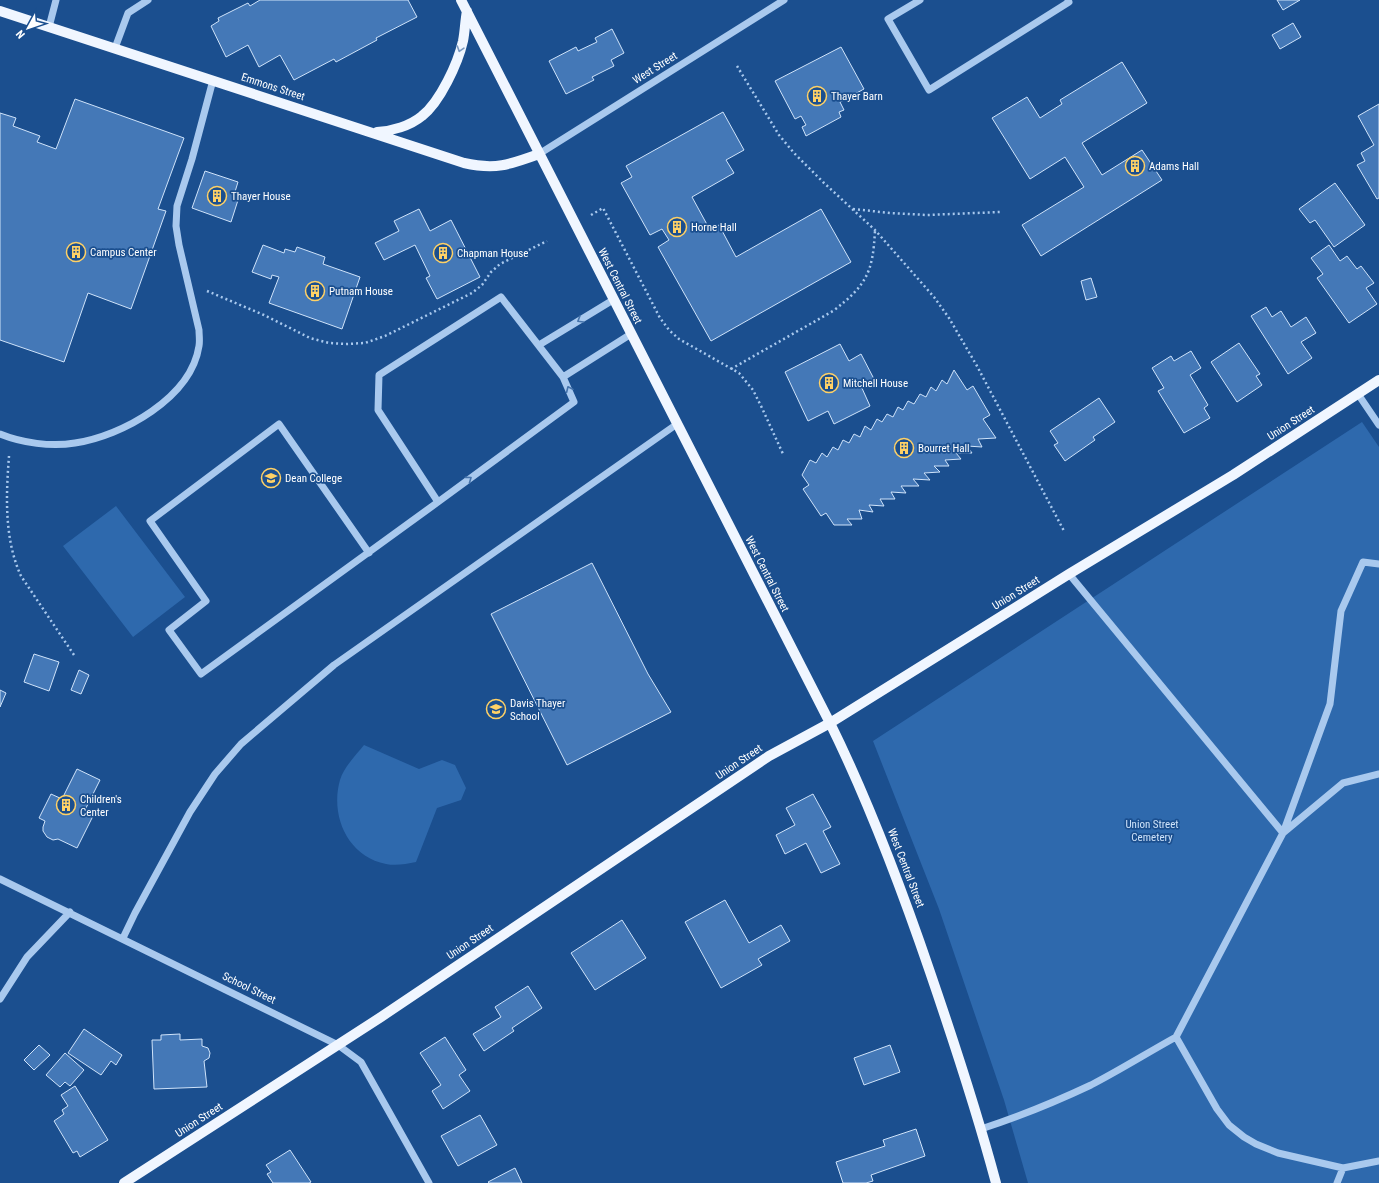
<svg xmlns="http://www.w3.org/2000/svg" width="1379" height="1183" viewBox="0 0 1379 1183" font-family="'Roboto Condensed',sans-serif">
<rect width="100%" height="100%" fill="#1b4f8f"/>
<!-- green -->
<path fill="#2e69ad" d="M 1362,422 L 1379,447 L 1379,1183 L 1028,1183 L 1004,1100 L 939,909 L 873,741 Z
M 116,506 L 185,597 L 133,637 L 63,546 Z
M 364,745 L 419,769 L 442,760 L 455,765 L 466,788 L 461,800 L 437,808 L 416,862 C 406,864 396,866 386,864 C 347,856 330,815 340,780 C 344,767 356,755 364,745 Z"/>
<!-- building -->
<path fill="#4478b7" stroke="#cfe3fa" d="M 260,0 L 408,0 L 417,17 L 376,38 L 377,40 L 336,62 L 334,59 L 294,80 L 280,55 L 259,67 L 248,45 L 226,57 L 211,26 L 219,21 L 218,18 L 248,3 L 250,6 Z
M 1277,0 L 1300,0 L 1283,10 Z
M 1293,23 L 1301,37 L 1280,49 L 1272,35 Z
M 612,29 L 624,53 L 611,60 L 614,66 L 592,77 L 594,80 L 566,94 L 549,61 L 576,47 L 578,51 L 597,42 L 595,38 Z
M 841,47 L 864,89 L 840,102 L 844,110 L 839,112 L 841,117 L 806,136 L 802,127 L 806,125 L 801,116 L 795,119 L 775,81 Z
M 1122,62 L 1147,103 L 1082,143 L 1102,175 L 1142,150 L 1162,180 L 1041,256 L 1022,225 L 1084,187 L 1065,157 L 1030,179 L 992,118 L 1027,97 L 1040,118 L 1062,104 L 1060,100 Z
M 75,99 L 184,138 L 158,209 L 166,211 L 131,309 L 88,293 L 64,362 L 0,340 L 0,113 L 16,118 L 13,126 L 40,136 L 37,142 L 56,149 Z
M 1379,104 L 1379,198 L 1377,199 L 1357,165 L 1365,161 L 1361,153 L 1374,145 L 1358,116 Z
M 723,112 L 744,150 L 726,160 L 734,173 L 692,197 L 710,230 L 719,225 L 736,257 L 821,209 L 851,262 L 711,341 L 658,247 L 669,240 L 662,229 L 650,235 L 621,183 L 632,177 L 626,166 Z
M 205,171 L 238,182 L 234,195 L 239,197 L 231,222 L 192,208 Z
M 1335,183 L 1365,225 L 1334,247 L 1315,220 L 1310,223 L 1299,209 Z
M 419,209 L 430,231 L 451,220 L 480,277 L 437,299 L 426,278 L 430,276 L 415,245 L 384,260 L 375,243 L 399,231 L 394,221 Z
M 263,245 L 284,253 L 285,249 L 295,252 L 297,247 L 325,257 L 323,264 L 360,277 L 342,329 L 269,303 L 279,277 L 272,275 L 271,279 L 252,272 Z
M 1329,245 L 1340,261 L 1347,256 L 1357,269 L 1361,266 L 1374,283 L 1366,288 L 1377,304 L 1349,323 L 1317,278 L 1323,274 L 1311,258 Z
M 1091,278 L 1097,297 L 1086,300 L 1081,281 Z
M 1266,307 L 1272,317 L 1281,311 L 1291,327 L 1306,317 L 1316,333 L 1301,342 L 1312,358 L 1288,374 L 1251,316 Z
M 1239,343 L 1260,374 L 1256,376 L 1262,385 L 1237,402 L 1211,362 Z
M 840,344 L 849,361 L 861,354 L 874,379 L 861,386 L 870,406 L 834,424 L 828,411 L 808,421 L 785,372 Z
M 1191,351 L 1201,368 L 1190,375 L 1208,405 L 1204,408 L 1210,418 L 1184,433 L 1158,391 L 1164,388 L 1152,368 L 1171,356 L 1174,361 Z
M 954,370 L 967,390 L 973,386 L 990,415 L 983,419 L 996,438 L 978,439 L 982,447 L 967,446 L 972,453 L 956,453 L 961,459 L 945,460 L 949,466 L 934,466 L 940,472 L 924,473 L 930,480 L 913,479 L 919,486 L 901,486 L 906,493 L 891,492 L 895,499 L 880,499 L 884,506 L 869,505 L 873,512 L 859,510 L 862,519 L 847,519 L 852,525 L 834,525 L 826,513 L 821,516 L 803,489 L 809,485 L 802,475 L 810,460 L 816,463 L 822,453 L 827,457 L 833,447 L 838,450 L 843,440 L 849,443 L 854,434 L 860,437 L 865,426 L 871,430 L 877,419 L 882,422 L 887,414 L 893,417 L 898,407 L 903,410 L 908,401 L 914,404 L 920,394 L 926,397 L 931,387 L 936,391 L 942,380 L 947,384 Z
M 1099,398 L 1115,422 L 1093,437 L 1095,440 L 1065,461 L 1054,445 L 1058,443 L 1050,431 Z
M 592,563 L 648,674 L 671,712 L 567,765 L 491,614 Z
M 34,654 L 59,662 L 49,691 L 24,682 Z
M 79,670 L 89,675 L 81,694 L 71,690 Z
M 0,690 L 6,693 L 0,707 Z
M 77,769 L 100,780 L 84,812 L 93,816 L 77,848 L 58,839 L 53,840 L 47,837 L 43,831 L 43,827 L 45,821 L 39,818 L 51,794 L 62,799 Z
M 813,794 L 831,827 L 823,831 L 840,864 L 821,873 L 806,843 L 785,854 L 776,835 L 795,825 L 786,808 Z
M 725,900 L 749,943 L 781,925 L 790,941 L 758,959 L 762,965 L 721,988 L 685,922 Z
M 622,920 L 646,958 L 595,990 L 571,953 Z
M 528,986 L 542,1008 L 512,1028 L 514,1031 L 484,1051 L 473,1034 L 501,1017 L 495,1007 Z
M 84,1029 L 122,1055 L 116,1065 L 111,1061 L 101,1075 L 68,1053 Z
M 180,1034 L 180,1040 L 202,1039 L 202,1046 L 208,1048 L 210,1053 L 209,1058 L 204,1061 L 207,1087 L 154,1089 L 152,1040 L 161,1040 L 161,1035 Z
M 445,1037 L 466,1070 L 459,1075 L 470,1091 L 443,1109 L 432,1091 L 441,1085 L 420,1053 Z
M 39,1045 L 50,1055 L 34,1070 L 24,1060 Z
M 890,1045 L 900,1072 L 864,1085 L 854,1058 Z
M 65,1053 L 84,1070 L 70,1086 L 65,1082 L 60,1087 L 46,1075 Z
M 75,1086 L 108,1140 L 80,1157 L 77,1151 L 73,1153 L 54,1121 L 64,1114 L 62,1110 L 68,1106 L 61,1095 Z
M 480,1115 L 497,1145 L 458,1166 L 441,1136 Z
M 916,1129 L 925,1156 L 871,1175 L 873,1181 L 866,1183 L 843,1183 L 836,1162 L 885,1146 L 883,1140 Z
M 290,1150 L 311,1182 L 309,1183 L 273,1183 L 267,1174 L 271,1172 L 266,1165 Z
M 515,1168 L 522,1183 L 489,1183 L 488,1182 Z"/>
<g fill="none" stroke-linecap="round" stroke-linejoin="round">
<!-- path -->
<path stroke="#a9c9ee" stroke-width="2.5" stroke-dasharray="2 3" stroke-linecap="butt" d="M 737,66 L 779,135 L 794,153 L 823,182 L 875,230 L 934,297 L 949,318 L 977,366 L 1064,531
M 853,209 L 890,213 L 927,215 L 1000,212
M 591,215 L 603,208 L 660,318 L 669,330 L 679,339 L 739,373 L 753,390 L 762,408 L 783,454
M 207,291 L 264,315 L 310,338 L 329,343 L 346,344 L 365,343 L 385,336 L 472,293 L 482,285 L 491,272 L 500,264 L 547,241
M 731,369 L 833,311 C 867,285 873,272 875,230
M 9,456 C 6,495 4,539 21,576 L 74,655"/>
<!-- minor -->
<path stroke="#a9c9ee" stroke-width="7" d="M 920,0 L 888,19 L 929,90 L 1069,2 L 1068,0
M 49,27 L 56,0
M 115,48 L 128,13 L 148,0
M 539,154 L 784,0
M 539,345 L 613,300
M 563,377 L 631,334
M 1358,394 L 1379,425
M 0,434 C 22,443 51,447 75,443 C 122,436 191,398 199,346 C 200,341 199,335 199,330 L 179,245 L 176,226 L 177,206 L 192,159 L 213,80
M 369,553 L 279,424 L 150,521 L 206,601 L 169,630 L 201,674 L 438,502 L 378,410 L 379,375 L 501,297 L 563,377 L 574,402 L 438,502
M 1069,574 L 1283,833 L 1176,1037 L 1217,1109 L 1229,1125 L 1244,1137 L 1256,1144 L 1278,1153 L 1343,1168 L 1379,1161
M 1283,833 L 1330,704 L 1341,611 L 1363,562 L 1379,564
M 1283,833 L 1343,783 L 1379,774
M 0,879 L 338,1045 L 361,1062 L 429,1183
M 123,938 L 135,913 L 190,812 L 215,774 L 241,744 L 334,665 L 677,424
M 0,999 L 27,957 L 70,912
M 981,1129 C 1018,1117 1055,1102 1091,1085 C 1120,1070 1147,1053 1176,1037
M 1337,1183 L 1343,1168"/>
<!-- major -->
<path stroke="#f0f6ff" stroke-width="10" d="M 461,0 L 830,723 C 870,804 901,887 930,972 C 954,1042 977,1112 996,1183
M 0,11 L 464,163 C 495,170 509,165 539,154
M 377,132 C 392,131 410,126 422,116 C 440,102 458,63 463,41 C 465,31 465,21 467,11
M 124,1183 L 381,1017 L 769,756 L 830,723 L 1069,574 L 1233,475 L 1379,380"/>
</g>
<!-- one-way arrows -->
<defs><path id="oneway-chevron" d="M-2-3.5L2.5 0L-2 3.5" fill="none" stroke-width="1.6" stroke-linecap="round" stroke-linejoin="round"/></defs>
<use stroke="#7b9ac1" href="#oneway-chevron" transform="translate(460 49) rotate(108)"/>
<g stroke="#4674ac">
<use href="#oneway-chevron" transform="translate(580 320) rotate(149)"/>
<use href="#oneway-chevron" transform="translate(569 389) rotate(-114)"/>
<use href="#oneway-chevron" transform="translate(469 479) rotate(-36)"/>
</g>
<!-- icons -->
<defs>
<g id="building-ring" transform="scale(1)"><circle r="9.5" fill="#1b4f8f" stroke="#ffd166" stroke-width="1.5"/><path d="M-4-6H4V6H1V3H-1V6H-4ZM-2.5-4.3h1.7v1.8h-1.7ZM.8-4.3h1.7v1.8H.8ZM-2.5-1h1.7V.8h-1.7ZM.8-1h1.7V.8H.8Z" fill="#ffd166"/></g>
<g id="university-ring" transform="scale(1)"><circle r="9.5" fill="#1b4f8f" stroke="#ffd166" stroke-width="1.5"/><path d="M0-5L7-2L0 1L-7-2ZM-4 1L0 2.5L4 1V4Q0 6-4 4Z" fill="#ffd166"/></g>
<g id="school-ring" transform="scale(1)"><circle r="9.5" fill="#1b4f8f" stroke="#ffd166" stroke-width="1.5"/><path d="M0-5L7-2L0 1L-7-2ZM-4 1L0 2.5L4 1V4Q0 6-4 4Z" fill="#ffd166"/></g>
</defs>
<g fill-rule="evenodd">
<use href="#building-ring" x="817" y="96"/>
<use href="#building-ring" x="1135" y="166"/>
<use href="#building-ring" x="217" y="196"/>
<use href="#building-ring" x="677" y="227"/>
<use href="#building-ring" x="76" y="252"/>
<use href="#building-ring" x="443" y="253"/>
<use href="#building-ring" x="315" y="291"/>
<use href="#building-ring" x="829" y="383"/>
<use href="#building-ring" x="904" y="448"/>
<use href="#university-ring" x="271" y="478"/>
<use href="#school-ring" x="496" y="709"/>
<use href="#building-ring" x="66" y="805"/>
</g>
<g text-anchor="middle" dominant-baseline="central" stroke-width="3.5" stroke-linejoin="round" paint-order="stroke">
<!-- street labels -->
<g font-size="11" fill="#fff" stroke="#1b4f8f">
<text transform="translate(655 68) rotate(-32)">West Street</text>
<text transform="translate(273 87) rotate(18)">Emmons Street</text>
<text transform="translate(620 286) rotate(63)">West Central Street</text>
<text transform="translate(1291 423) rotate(-33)">Union Street</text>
<text transform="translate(767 574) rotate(63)">West Central Street</text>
<text transform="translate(1016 593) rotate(-32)">Union Street</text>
<text transform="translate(739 762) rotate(-34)">Union Street</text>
<text transform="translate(906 868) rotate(69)">West Central Street</text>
<text transform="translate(470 942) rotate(-34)">Union Street</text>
<text transform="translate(249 988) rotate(26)">School Street</text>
<text transform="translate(199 1120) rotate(-33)">Union Street</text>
</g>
<!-- poi labels -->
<g font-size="11" fill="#fff" stroke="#1b4f8f" text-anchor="start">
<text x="831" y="96">Thayer Barn</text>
<text x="1149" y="166">Adams Hall</text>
<text x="231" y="196">Thayer House</text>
<text x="691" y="227">Horne Hall</text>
<text x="90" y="252">Campus Center</text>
<text x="457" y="253">Chapman House</text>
<text x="329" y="291">Putnam House</text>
<text x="843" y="383">Mitchell House</text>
<text x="918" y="448">Bourret Hall</text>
<text x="285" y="478">Dean College</text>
<text x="510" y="703">Davis Thayer<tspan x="510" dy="13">School</tspan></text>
<text x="80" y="799">Children's<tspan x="80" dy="13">Center</tspan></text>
</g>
<!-- park labels -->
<g font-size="11" fill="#cfe3fa" stroke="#1b4f8f">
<text x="1152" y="824">Union Street<tspan x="1152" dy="13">Cemetery</tspan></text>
</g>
</g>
<!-- north arrow -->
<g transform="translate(28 28) rotate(230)" stroke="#1b4f8f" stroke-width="3" paint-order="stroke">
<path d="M0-3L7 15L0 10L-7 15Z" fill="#ffffff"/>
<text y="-6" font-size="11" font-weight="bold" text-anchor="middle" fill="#ffffff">N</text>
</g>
</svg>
